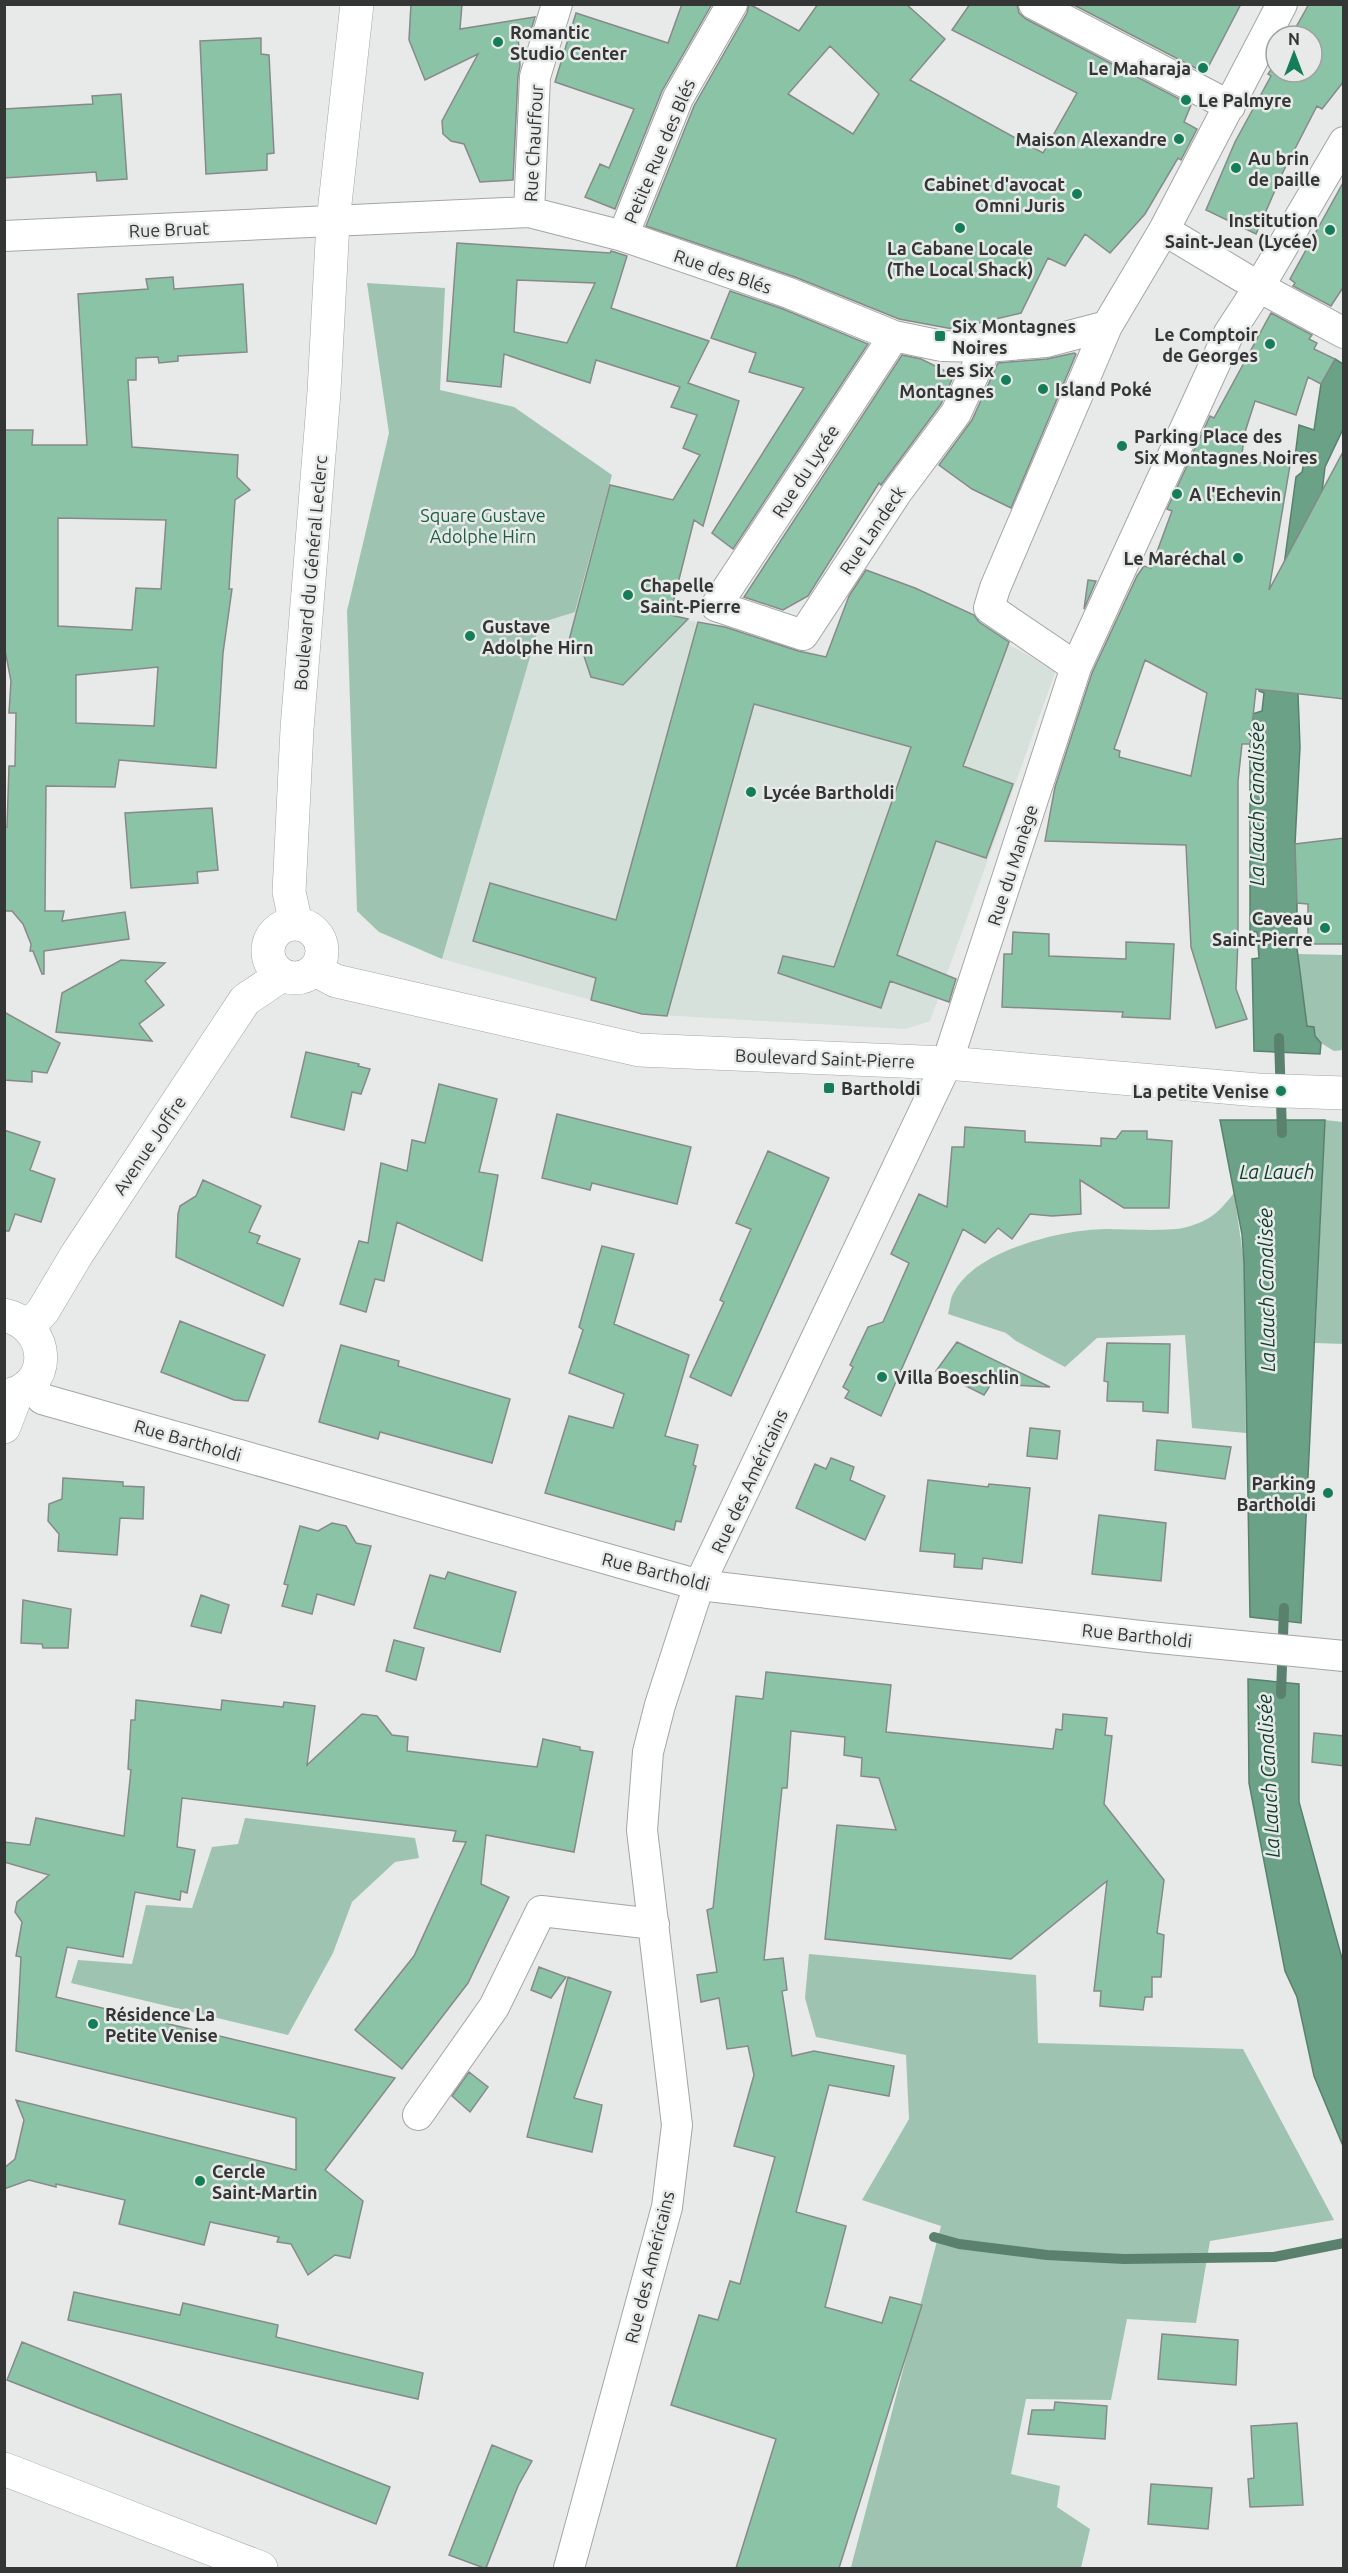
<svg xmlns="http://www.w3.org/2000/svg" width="1348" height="2573" viewBox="0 0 1348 2573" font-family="Ubuntu,sans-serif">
<rect width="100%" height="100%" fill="#e7eae8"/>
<!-- built -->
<path fill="#d6e1db" d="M 612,485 L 698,506 L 670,615 L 826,656 L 860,568 L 915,588 L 915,591 L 1012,632 L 1009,645 L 1056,670 L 930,1021 L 906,1029 L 642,1014 L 442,959 L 540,623 L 575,612 Z"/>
<!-- green -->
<path fill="#9fc3b1" d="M 367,283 L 445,288 L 440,390 L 514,407 L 612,475 L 575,612 L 540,623 L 442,959 L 379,932 L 357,911 L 347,611 L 389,433 Z
M 1298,954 L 1343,955 L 1343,1050 L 1334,1051 L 1321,1043 L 1307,1026 Z
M 1325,1120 L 1343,1122 L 1344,1344 L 1315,1343 Z
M 1234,1193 L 1244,1262 L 1246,1433 L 1192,1428 L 1185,1335 L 1097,1338 L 1065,1367 L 1016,1341 L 1006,1333 L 948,1314 C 950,1307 950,1298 954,1292 C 976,1250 1061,1230 1105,1229 C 1125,1229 1171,1232 1187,1227 C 1211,1220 1219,1212 1234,1193 Z
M 245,1818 L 415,1838 L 419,1858 L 395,1862 L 352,1902 L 333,1953 L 288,2035 L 71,1983 L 78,1960 L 132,1964 L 146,1905 L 192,1908 L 212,1847 L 238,1844 Z
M 809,1954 L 1036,1975 L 1038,2043 L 1243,2049 L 1334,2220 L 1210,2241 L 1196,2323 L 1127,2319 L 1111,2400 L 1026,2399 L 1011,2474 L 1060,2486 L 1057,2507 L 1090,2529 L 1081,2568 L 851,2567 L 941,2226 L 862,2200 L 909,2119 L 906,2055 L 816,2037 L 805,1998 Z"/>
<!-- water -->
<path fill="#6ba187" stroke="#5a816e" stroke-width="1.5" d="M 1335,359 L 1343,364 L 1343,429 L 1325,467 L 1298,694 L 1300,747 L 1295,844 L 1297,863 L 1297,948 L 1307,1026 L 1314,1027 L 1315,1036 L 1321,1043 L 1320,1054 L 1254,1051 L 1252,959 L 1259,958 L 1257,932 L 1250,931 L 1250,744 L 1263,744 L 1264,728 L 1252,725 L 1252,714 L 1262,711 L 1264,693 L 1259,691 L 1260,643 L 1279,602 L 1296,477 L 1302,472 L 1305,458 L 1295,457 L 1299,425 L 1314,430 L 1321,384 Z
M 1220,1120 L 1325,1120 L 1301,1623 L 1250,1617 L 1244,1262 L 1242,1234 Z
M 1248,1679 L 1299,1684 L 1299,1802 L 1343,1962 L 1343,2146 L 1314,2076 L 1297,1997 L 1285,1971 L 1249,1783 Z"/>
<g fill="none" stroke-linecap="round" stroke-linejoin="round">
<!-- stream -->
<path stroke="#5a816e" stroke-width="10" d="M 1279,1038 L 1282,1133
M 1281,1694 L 1284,1608
M 934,2237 L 959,2244 L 1047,2255 L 1124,2259 L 1274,2257 L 1344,2243"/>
</g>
<!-- building -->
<path fill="#8bc3a7" stroke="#878a88" stroke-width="1.5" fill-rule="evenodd" d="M 411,4 L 462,4 L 460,29 L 535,17 L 532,27 L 518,34 L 520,66 L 518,76 L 513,180 L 480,182 L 464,144 L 451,141 L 443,134 L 442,121 L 478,54 L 425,80 L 409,40 Z
M 682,4 L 712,4 L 662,91 L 615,209 L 585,197 L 600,164 L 609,168 L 634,109 L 555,82 L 576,13 L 668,43 Z
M 749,4 L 799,31 L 818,4 L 906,4 L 945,39 L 910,80 L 1043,153 L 1077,93 L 952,30 L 970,4 L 1017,4 L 1019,13 L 1026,19 L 1191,105 L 1184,122 L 1197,129 L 1181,160 L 1178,158 L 1145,214 L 1110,253 L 1085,234 L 1065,266 L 1048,258 L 1021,313 L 953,329 L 899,319 L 795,277 L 646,226 L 694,106 L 747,13 ZM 830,46 L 879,94 L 853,134 L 788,94 Z
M 1072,4 L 1241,4 L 1205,73 Z
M 1309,4 L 1344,4 L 1344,81 L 1322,109 L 1317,106 L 1283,172 L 1256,234 L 1206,210 L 1235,142 L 1271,76 L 1268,74 L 1276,62 L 1276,72 L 1312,72 L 1312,36 L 1291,36 Z
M 261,38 L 261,54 L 269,55 L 274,153 L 267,154 L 267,170 L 206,174 L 200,41 Z
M 121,94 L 127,179 L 97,181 L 96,172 L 4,178 L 4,109 L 93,104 L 92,96 Z
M 1344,181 L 1344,286 L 1331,306 L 1293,286 L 1295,283 L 1290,279 Z
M 457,243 L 610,253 L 611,251 L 627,256 L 611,308 L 709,341 L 688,383 L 739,401 L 703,526 L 694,520 L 670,615 L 688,619 L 623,685 L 591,677 L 581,647 L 568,644 L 610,485 L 673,500 L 700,455 L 683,448 L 697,415 L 671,407 L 680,387 L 596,360 L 590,383 L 504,354 L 501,387 L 447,381 ZM 517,280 L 595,283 L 567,343 L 514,332 Z
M 173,277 L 174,289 L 243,284 L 247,352 L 178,356 L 178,361 L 159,363 L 158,357 L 136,358 L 136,380 L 128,380 L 132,447 L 238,455 L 237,477 L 250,490 L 235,500 L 229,589 L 232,589 L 223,653 L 216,768 L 119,760 L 115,787 L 46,786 L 45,911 L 64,911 L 62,921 L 125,912 L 129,939 L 44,951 L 44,974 L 42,974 L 33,951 L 30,951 L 31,944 L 23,924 L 12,911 L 4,911 L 4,827 L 7,827 L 9,766 L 15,766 L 16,713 L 9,713 L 11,681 L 4,645 L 4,430 L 33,430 L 32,445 L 87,445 L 78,294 L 148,289 L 146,279 ZM 58,518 L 166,520 L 161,589 L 136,588 L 132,630 L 58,626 ZM 158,667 L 154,726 L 76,723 L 76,675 Z
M 730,291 L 783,309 L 868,344 L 733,549 L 712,533 L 804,388 L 749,372 L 756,353 L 711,338 Z
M 1271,313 L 1312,335 L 1309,339 L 1317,343 L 1314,349 L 1335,359 L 1321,384 L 1308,377 L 1296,415 L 1255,401 L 1245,432 L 1241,461 L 1290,465 L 1269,590 L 1344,450 L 1344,699 L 1256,689 L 1250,744 L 1242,744 L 1238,781 L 1238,940 L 1236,989 L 1247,1019 L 1216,1028 L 1191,947 L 1186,845 L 1045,841 L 1055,787 L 1092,673 L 1137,576 L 1144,566 L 1151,568 L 1172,511 L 1167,509 L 1210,416 L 1214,418 ZM 1145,660 L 1207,693 L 1191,776 L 1119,757 L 1120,751 L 1114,749 Z
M 1074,353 L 1076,354 L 1011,508 L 972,489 L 939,465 L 972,420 L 998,363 L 1047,359 Z
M 902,355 L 921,359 L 954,375 L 941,404 L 881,485 L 879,483 L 808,596 L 783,610 L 744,597 Z
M 866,570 L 915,588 L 974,615 L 979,622 L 1009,642 L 963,766 L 1013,784 L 986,858 L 936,841 L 897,955 L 956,979 L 949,1002 L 890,981 L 881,1008 L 778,973 L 783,956 L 834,967 L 911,747 L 754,704 L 667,1016 L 642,1014 L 591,1000 L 596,978 L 473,941 L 490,883 L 616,920 L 698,622 L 725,627 L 798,651 L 826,657 L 849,596 Z
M 1088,580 L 1096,581 L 1084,609 Z
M 212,808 L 218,870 L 197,872 L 198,883 L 131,888 L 125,813 Z
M 1344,838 L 1344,944 L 1308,944 L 1308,904 L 1297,903 L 1295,844 Z
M 1013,932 L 1049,934 L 1049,956 L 1126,959 L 1126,942 L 1174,944 L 1170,1019 L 1122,1017 L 1123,1012 L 1002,1007 L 1004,954 L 1012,954 Z
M 121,960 L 165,963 L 145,981 L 164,1005 L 139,1024 L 152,1041 L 56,1032 L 62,993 Z
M 4,1012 L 60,1043 L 47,1073 L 32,1071 L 32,1082 L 4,1080 Z
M 306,1052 L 359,1064 L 358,1066 L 370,1069 L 361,1094 L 352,1092 L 344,1130 L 291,1117 Z
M 439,1084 L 497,1099 L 479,1172 L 498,1175 L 482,1261 L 397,1222 L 384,1281 L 375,1279 L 366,1312 L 340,1304 L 359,1241 L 368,1243 L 381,1163 L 407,1171 L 412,1140 L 425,1143 Z
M 557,1114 L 691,1147 L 677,1204 L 592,1183 L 590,1190 L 542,1178 Z
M 965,1127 L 1025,1131 L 1025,1142 L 1101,1146 L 1101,1138 L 1116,1139 L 1122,1131 L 1147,1131 L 1147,1139 L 1172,1141 L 1169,1208 L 1124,1208 L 1080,1180 L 1081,1214 L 1052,1216 L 1030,1214 L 1012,1239 L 998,1228 L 985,1243 L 963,1229 L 881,1416 L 845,1398 L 849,1391 L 843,1387 L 853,1367 L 850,1365 L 868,1327 L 883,1322 L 909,1263 L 891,1254 L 919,1194 L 947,1207 L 952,1147 L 964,1147 Z
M 4,1130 L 40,1142 L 30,1170 L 55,1179 L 41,1222 L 15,1214 L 9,1231 L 4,1231 Z
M 768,1151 L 829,1178 L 731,1396 L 690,1377 L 724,1302 L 720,1300 L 751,1229 L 736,1223 Z
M 203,1180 L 261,1206 L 249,1232 L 260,1236 L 257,1243 L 300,1259 L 283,1306 L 176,1257 L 178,1214 L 180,1206 L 196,1196 Z
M 602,1246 L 634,1254 L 614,1324 L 689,1355 L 665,1436 L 698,1445 L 693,1465 L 696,1466 L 681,1522 L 676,1521 L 674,1530 L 545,1493 L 569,1416 L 613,1428 L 624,1394 L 569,1373 L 583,1330 L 579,1327 Z
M 180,1321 L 265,1355 L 248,1401 L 234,1400 L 161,1372 Z
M 957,1342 L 1050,1387 L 991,1384 L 984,1395 L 936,1371 Z
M 1107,1343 L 1170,1344 L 1168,1413 L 1143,1411 L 1143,1402 L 1107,1401 L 1108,1382 L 1104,1381 Z
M 341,1345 L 399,1361 L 398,1366 L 510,1399 L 492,1463 L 380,1432 L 378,1439 L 319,1422 Z
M 1030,1428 L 1060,1431 L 1057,1459 L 1027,1456 Z
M 1157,1440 L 1231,1447 L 1225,1479 L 1155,1470 Z
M 831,1458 L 854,1467 L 850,1480 L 885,1496 L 865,1540 L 796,1508 L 815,1464 L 826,1469 Z
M 63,1478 L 123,1482 L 123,1486 L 144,1487 L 143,1519 L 120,1518 L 117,1555 L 58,1551 L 59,1534 L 48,1521 L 49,1504 L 62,1499 Z
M 928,1480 L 988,1487 L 989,1484 L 1030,1488 L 1022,1563 L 983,1558 L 982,1569 L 954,1567 L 955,1554 L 920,1551 Z
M 1099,1515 L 1166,1523 L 1161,1581 L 1092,1574 Z
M 332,1523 L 346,1526 L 356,1543 L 371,1546 L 354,1605 L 317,1594 L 312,1614 L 282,1606 L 288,1585 L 284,1584 L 300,1526 L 318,1531 Z
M 448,1572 L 516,1592 L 500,1652 L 414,1628 L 430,1575 L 445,1579 Z
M 201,1595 L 229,1605 L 221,1633 L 191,1626 Z
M 23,1600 L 71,1609 L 68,1648 L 43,1648 L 42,1644 L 21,1643 Z
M 394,1640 L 424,1648 L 416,1680 L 386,1671 Z
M 766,1672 L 891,1685 L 886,1732 L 1053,1749 L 1056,1729 L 1062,1730 L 1063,1714 L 1107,1718 L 1105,1735 L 1112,1736 L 1104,1804 L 1164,1880 L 1157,1933 L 1164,1935 L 1161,1977 L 1152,1977 L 1152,1997 L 1145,1997 L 1143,2010 L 1100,2006 L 1101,1991 L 1094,1991 L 1107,1881 L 1011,1959 L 825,1939 L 837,1825 L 896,1830 L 879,1778 L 861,1776 L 862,1758 L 844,1755 L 845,1737 L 791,1731 L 787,1788 L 782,1788 L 764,1960 L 783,1958 L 787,1990 L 782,1991 L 792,2056 L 814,2051 L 894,2066 L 889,2096 L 829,2085 L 796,2212 L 846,2226 L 825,2307 L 882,2323 L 890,2297 L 922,2305 L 839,2568 L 736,2568 L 776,2439 L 671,2405 L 699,2315 L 718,2320 L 730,2281 L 740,2284 L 775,2157 L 734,2146 L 754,2075 L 748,2046 L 727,2049 L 719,1998 L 701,2002 L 697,1975 L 717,1972 L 707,1910 L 713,1908 L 736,1696 L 763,1699 Z
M 136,1700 L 221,1710 L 222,1700 L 283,1707 L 284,1702 L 315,1706 L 307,1765 L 362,1714 L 377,1716 L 392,1735 L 408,1737 L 407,1751 L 537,1767 L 543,1739 L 580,1747 L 580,1750 L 593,1752 L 574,1852 L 486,1835 L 481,1884 L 509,1897 L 468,1983 L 402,2069 L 355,2030 L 414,1956 L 466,1842 L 453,1841 L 456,1831 L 182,1798 L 177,1847 L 195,1850 L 187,1893 L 181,1891 L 180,1900 L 135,1892 L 123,1957 L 67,1947 L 56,1997 L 395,2078 L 325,2170 L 363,2201 L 350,2258 L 335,2255 L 308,2275 L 291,2244 L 277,2242 L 279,2237 L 210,2222 L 204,2245 L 119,2224 L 125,2200 L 56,2184 L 56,2187 L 29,2180 L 4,2189 L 4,2168 L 15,2159 L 24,2120 L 16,2100 L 296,2170 L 296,2118 L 16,2051 L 21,1957 L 16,1956 L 22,1922 L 15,1912 L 17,1902 L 49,1875 L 4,1862 L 4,1842 L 30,1845 L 36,1818 L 124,1836 L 131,1770 L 128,1769 L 131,1720 L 135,1720 Z
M 1314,1733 L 1344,1736 L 1344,1766 L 1312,1762 Z
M 539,1967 L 566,1977 L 551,1998 L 531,1990 Z
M 568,1977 L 611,1992 L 574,2098 L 602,2105 L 592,2152 L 527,2137 Z
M 469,2072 L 488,2087 L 470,2112 L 452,2096 Z
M 74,2292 L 180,2315 L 183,2303 L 278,2325 L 276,2337 L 423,2373 L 418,2399 L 68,2320 Z
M 1162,2334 L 1238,2340 L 1236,2385 L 1158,2379 Z
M 22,2342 L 390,2487 L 376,2524 L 7,2380 Z
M 1055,2402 L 1107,2406 L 1105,2439 L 1028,2434 L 1032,2410 L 1054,2410 Z
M 1297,2423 L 1303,2505 L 1250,2507 L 1248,2479 L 1254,2478 L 1251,2426 Z
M 492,2445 L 532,2461 L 518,2486 L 486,2568 L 484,2568 L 449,2555 Z
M 1151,2484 L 1212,2488 L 1208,2529 L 1148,2524 Z"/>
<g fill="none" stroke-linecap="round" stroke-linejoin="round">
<!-- street casing -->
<g stroke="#a3a6a5" stroke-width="32">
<path id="street" d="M 1034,4 L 1230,106
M 1282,4 L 1164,230 L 1107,326 L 995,588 L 989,608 L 1076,667 L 1229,333 L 1259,287 L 1344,142
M 529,212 L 535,77 L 557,4
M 1164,230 L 1259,287 L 1344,333
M 4,236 L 529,212 L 623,236 L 789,293 L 894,336 L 942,346 L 986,347 L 1046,342 L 1107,326
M 623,236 L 678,98 L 732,4
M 894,336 L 716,606 L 803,635 L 897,492 L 956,413 L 986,347
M 30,1384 L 42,1399 L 699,1585 L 1149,1637 L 1344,1656
M 418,2115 L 494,2007 L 541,1911 L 654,1924
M 569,2568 L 667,2207 L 677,2125 L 642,1830 L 648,1752 L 660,1705 L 699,1585 L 947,1063 L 1076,667"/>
</g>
<!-- secondary casing -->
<g stroke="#a3a6a5" stroke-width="34">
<path id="secondary" d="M268 951a27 27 0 1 1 54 0a27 27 0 1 1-54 0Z
M 296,924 L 289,892 L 297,729 L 324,392 L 333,222 L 357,4
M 315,970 L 336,981 L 639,1050 L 947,1063 L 1258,1090 L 1344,1093
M 4,1315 C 52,1326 54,1389 4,1396
M 29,1326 L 43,1311 L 77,1254 L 245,1000 L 282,975
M 4,1427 L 17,1393
M 4,2469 L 261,2568"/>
</g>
<!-- street -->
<use href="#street" stroke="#fff" stroke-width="30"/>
<!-- secondary -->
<use href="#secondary" stroke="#fff" stroke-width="33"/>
</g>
<!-- markers -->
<g fill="#157e58" stroke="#e7eae8" stroke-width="2">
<circle cx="498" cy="42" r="6"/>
<circle cx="1203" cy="68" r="6"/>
<circle cx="1186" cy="100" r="6"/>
<circle cx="1179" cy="139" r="6"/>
<circle cx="1236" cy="168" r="6"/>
<circle cx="1077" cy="194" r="6"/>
<circle cx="960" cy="228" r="6"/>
<circle cx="1330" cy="230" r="6"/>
<rect x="934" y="330" width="12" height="12" rx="3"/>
<circle cx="1270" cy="344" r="6"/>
<circle cx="1006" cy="380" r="6"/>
<circle cx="1043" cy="389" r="6"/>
<circle cx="1122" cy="446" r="6"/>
<circle cx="1177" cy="494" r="6"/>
<circle cx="1238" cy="558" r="6"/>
<circle cx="628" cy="595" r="6"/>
<circle cx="470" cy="636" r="6"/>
<circle cx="751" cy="792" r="6"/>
<circle cx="1325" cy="928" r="6"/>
<rect x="823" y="1082" width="12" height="12" rx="3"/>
<circle cx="1281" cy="1091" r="6"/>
<circle cx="882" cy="1377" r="6"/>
<circle cx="1328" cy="1493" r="6"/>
<circle cx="93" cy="2024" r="6"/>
<circle cx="200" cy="2181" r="6"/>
</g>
<g text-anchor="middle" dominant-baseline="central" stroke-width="5" stroke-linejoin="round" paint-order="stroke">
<!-- poi labels -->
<g font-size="18" font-weight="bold" fill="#343535" stroke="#e7eae8" text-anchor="start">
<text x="510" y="32">Romantic<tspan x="510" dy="21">Studio Center</tspan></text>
<text x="1191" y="68" text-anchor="end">Le Maharaja</text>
<text x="1198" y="100">Le Palmyre</text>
<text x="1167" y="139" text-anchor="end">Maison Alexandre</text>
<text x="1248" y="158">Au brin<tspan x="1248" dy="21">de paille</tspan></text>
<text x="1065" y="184" text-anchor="end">Cabinet d'avocat<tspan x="1065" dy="21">Omni Juris</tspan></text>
<text x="1318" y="220" text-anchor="end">Institution<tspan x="1318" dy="21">Saint-Jean (Lycée)</tspan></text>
<text x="960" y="248" text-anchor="middle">La Cabane Locale<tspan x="960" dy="21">(The Local Shack)</tspan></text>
<text x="952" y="326">Six Montagnes<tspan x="952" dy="21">Noires</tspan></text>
<text x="1258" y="334" text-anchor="end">Le Comptoir<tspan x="1258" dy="21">de Georges</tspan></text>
<text x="994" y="370" text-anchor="end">Les Six<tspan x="994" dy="21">Montagnes</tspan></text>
<text x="1055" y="389">Island Poké</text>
<text x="1134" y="436">Parking Place des<tspan x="1134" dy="21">Six Montagnes Noires</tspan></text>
<text x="1189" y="494">A l'Echevin</text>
<text x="1226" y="558" text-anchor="end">Le Maréchal</text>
<text x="640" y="585">Chapelle<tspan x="640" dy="21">Saint-Pierre</tspan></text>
<text x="482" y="626">Gustave<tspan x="482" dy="21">Adolphe Hirn</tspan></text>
<text x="763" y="792">Lycée Bartholdi</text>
<text x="1313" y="918" text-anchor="end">Caveau<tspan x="1313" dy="21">Saint-Pierre</tspan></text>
<text x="841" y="1088">Bartholdi</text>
<text x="1269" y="1091" text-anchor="end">La petite Venise</text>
<text x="894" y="1377">Villa Boeschlin</text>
<text x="1316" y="1483" text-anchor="end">Parking<tspan x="1316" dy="21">Bartholdi</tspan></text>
<text x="105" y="2014">Résidence La<tspan x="105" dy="21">Petite Venise</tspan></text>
<text x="212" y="2171">Cercle<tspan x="212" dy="21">Saint-Martin</tspan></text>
</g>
<!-- street labels -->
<g font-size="18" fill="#343535" stroke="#e7eae8">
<text transform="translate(533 143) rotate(-87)">Rue Chauffour</text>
<text transform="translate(659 151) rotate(-67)">Petite Rue des Blés</text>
<text transform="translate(169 229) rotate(-2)">Rue Bruat</text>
<text transform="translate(723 271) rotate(19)">Rue des Blés</text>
<text transform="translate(805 471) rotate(-57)">Rue du Lycée</text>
<text transform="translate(872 530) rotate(-56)">Rue Landeck</text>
<text transform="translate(310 573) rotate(-85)">Boulevard du Général Leclerc</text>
<text transform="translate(1012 865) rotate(-72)">Rue du Manège</text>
<text transform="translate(825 1058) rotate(2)">Boulevard Saint-Pierre</text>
<text transform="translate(149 1145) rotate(-56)">Avenue Joffre</text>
<text transform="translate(188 1440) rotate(16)">Rue Bartholdi</text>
<text transform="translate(749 1481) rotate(-65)">Rue des Américains</text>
<text transform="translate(656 1571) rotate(14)">Rue Bartholdi</text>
<text transform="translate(1137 1635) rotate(6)">Rue Bartholdi</text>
<text transform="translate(649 2267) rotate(-76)">Rue des Américains</text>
</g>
<!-- park labels -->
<g font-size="18" fill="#1c5e43" stroke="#e7eae8">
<text x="483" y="515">Square Gustave<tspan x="483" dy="21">Adolphe Hirn</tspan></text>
</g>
<!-- water labels -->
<g font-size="20" font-style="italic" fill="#0f3d2b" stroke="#e7eae8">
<text transform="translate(1256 804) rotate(-90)">La Lauch Canalisée</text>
<text x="1277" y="1171">La Lauch</text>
<text transform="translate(1266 1290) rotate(-91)">La Lauch Canalisée</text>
<text transform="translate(1268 1776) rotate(-93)">La Lauch Canalisée</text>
</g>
</g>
<!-- border -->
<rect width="1348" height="2573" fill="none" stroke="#343535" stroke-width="12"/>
<!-- north arrow -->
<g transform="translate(1294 54)"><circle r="28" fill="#e7eae8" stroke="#9fa2a0" stroke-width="1.5"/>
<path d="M0-4.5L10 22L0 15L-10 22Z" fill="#157e58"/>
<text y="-9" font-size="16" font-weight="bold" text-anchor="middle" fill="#343535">N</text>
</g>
</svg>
